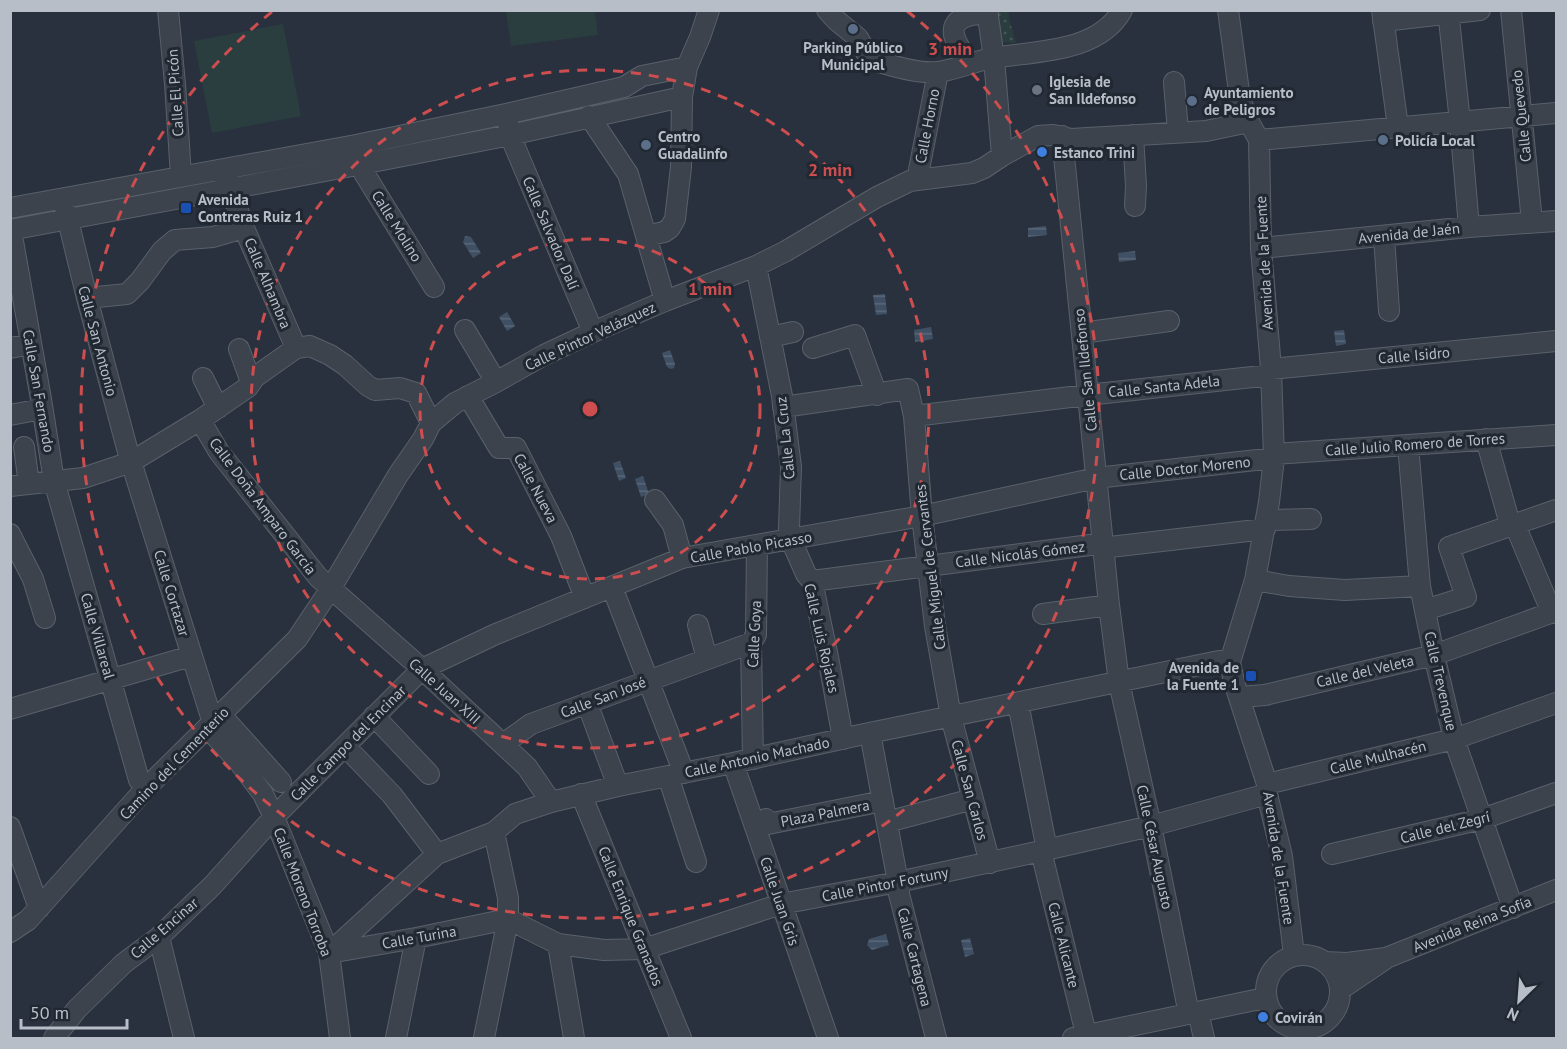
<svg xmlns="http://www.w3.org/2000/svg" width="1567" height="1049" viewBox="0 0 1567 1049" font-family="'PT Sans',sans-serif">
<defs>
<pattern id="park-dots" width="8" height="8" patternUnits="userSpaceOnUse" patternTransform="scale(1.5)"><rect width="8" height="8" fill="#2b3e3f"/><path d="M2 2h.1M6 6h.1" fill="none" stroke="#485859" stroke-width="1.8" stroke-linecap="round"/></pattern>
<pattern id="water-rules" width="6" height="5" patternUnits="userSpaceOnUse" patternTransform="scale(1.5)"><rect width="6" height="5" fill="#405064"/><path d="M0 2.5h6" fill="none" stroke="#5a6779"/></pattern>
</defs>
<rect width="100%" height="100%" fill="#28313d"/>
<!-- park -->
<path fill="url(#park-dots)" d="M 997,11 L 1009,11 L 1009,19 L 1016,43 L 1002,42 Z"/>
<!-- garden -->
<path fill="#2b3e3f" d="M 506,11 L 595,11 L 598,35 L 511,46 Z
M 283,24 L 301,116 L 212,133 L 194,41 Z"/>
<!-- water -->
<path fill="url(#water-rules)" d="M 1046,226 L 1047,235 L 1028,237 L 1028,228 Z
M 465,236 L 471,237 L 481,253 L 473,258 L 463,242 Z
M 1135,251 L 1136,260 L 1119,262 L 1118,253 Z
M 885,294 L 887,314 L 876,315 L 873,295 Z
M 507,312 L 515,326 L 507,331 L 499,317 Z
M 931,327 L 933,339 L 915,342 L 914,330 Z
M 1344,330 L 1346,344 L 1336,346 L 1334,331 Z
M 670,350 L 675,364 L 674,368 L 671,369 L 667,367 L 662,353 Z
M 620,461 L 626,478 L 619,481 L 613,463 Z
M 643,476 L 649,494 L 641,497 L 635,479 Z
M 886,934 L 889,945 L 872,950 L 867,945 L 869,939 Z
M 970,938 L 974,954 L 965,957 L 961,940 Z"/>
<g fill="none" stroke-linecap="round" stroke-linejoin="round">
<!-- minor casing -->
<g stroke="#59616b" stroke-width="22">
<path id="minor" d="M 168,10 L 175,84 L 181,176
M 827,10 L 836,20 L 858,38 L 870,59 C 888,65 920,74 938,72 C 955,70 975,61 992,58 C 1034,51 1099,53 1122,10
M 987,10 L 994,58 L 1002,156
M 1228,10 L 1240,99 L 1249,122 L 1259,140 L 1261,248 L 1271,369 L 1274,458 L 1269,502 L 1255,580 L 1230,662 L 1234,682 L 1267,784 L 1267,794 L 1282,856 L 1294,955
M 1382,10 L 1398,127
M 1448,10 L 1460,122 L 1469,227
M 1511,10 L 1532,222
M 1383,21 L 1480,10
M 970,63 C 960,49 940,25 968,16 C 974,14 981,14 988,13
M 1174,82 L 1178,132
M 589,116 L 628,174 L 665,301
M 508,123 L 512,140 L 593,332
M 1133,135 L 1136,186 L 1135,206
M 1062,136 L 1109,605 L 1119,682 L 1151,826 L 1189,1014
M 1259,140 L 1556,113
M 359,154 L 364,173 L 434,287
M 227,178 L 244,228 L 296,348
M 917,180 L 938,72
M 10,208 L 356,145 L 506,114 L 624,87 L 642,76 L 687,67
M 65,208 L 87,298 L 128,452 L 213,723
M 10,230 L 362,164 L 510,135 L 682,97
M 11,230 L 41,399 L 54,481 L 139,780 L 147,787
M 646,236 L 664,232 L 670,228 L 675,219 L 681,167 L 682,97 L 687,67 L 700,37 L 709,10
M 1384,236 L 1389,311
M 1261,248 L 1469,227 L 1556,221
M 756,266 L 782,396 L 791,467 L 789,528 L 791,540 L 806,574 L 812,581 L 828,657 L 843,739
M 87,298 L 127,294 L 140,281 L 162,251 L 175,240 L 213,237 L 244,228
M 465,330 L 496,382
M 1082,333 L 1169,321
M 770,337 L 793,332
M 10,348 L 31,344
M 813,348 L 855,335 L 877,395
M 239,349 L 251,382
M 1271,369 L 1556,341
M 203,378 L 218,408
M 468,396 L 499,448 L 516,448 L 561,536 L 585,598
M 783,407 L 908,389 L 914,416 L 922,516 L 935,626 L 951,717 L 990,863
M 10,415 L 42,409
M 914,416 L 1087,395 L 1271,375
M 200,420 L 219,452 L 318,577 L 422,669 L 527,767 L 551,802
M 1486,439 L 1508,517 L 1515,525 L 1552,613
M 1408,445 L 1420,586 L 1434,655 L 1454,739 L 1513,908
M 24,447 L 29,484
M 1274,454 L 1556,435
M 10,486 L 83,478 L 131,462 L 200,420 L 248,387 L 255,377 L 296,348 L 310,346 L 330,355 L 345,365 L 368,386 L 375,390 L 400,388 L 416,393 L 431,423
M 655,500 L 673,525 L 682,558
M 1266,520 L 1311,519
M 10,534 L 33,579 L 45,618
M 1255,580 L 1289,586 L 1345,590 L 1420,586
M 812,581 L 1098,544 L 1110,547 L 1265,529
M 612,587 L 684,773
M 1425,610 L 1466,597 L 1449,547 L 1556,510
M 1043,614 L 1109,605
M 698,625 L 707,659
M 1240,697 L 1265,695 L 1434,655 L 1556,611
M 587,703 L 618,786
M 1018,703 L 1047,850
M 10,709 L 191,656
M 221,715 L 281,782
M 374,716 L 429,774
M 208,728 L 239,762 L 263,794 L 274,817 L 329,953 L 340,1038
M 870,733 L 898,882 L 899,894 L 936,1038
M 503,744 L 531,724 L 751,643
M 345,746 L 392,795 L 437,854
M 753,759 L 751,643 L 756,635 L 757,545
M 733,763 L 828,1038
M 668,776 L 696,862
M 1267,784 L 1454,739 L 1556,703
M 581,794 L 681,1038
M 766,819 L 768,824 L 883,801
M 887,822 L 973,799
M 10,827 L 39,908
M 1041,851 L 1087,1038
M 1332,854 L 1482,819 L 1556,793
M 508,919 L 558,944 L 604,950 L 644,949 L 781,904 L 898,882 L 1041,851 L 1151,826 L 1267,794
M 10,932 L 28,920 L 147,787 L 297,639 L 331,588 L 398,475 L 423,439 L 431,423 L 455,403 L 496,382 L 544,355 L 593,332 L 665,301 L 756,266 L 786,251 L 877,197 L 910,181 L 972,173 L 984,168 L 1002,156 L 1038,136 L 1053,135 L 1071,139 L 1206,131 L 1249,122
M 159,937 L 184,1038
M 558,944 L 574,1038
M 329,953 L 437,854 L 494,832 L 515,814 L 551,802 L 618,786 L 733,763 L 855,736 L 1219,661 L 1230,662
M 329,953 L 416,938 L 508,919
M1266 992a37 37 0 1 1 74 0a37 37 0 1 1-74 0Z
M 1325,962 L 1347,963 L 1386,958 L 1556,890
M 1341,989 L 1384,960
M 1198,1012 L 1204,1038
M 54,1038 L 77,1009 L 124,963 L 159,937 L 213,885 L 274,817 L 422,669 L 496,634 L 682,558 L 922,516 L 1096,478 L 1274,458
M 396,1038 L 416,938
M 484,1038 L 508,919 L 508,898 L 494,832
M 1073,1038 L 1255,1000 L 1267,1000"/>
</g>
<!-- minor -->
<use href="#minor" stroke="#3c434d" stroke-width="20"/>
</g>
<!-- distance rings -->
<g fill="none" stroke="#ce4e50" stroke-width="3" stroke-dasharray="10 8">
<circle cx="590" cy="409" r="170"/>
<circle cx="590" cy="409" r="339"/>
<path d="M907 11A509 509 0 1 1 273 11"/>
</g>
<!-- markers -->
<g fill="#5c6f8a" stroke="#202832" stroke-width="2">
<circle cx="853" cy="29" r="6"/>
<circle cx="1192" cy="101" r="6"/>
<circle cx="1383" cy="140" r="6"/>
<circle cx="646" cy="145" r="6"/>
</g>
<circle fill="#6b7280" stroke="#202832" stroke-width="2" cx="1037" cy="90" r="6"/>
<g fill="#3f7fe0" stroke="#202832" stroke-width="2">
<circle cx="1042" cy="152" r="6"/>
<circle cx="1263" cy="1017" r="6"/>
</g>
<g fill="#1a4fb4" stroke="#202832" stroke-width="2">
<rect x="180" y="202" width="12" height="12" rx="3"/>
<rect x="1245" y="670" width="12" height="12" rx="3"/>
</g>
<g text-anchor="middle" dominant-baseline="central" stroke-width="6" stroke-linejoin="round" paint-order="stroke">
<!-- poi labels -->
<g font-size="15" font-weight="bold" fill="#b8bec8" stroke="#202832" text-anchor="start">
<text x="853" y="47" text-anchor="middle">Parking Público<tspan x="853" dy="17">Municipal</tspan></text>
<text x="1049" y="81">Iglesia de<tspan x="1049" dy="17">San Ildefonso</tspan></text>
<text x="1204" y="92">Ayuntamiento<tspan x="1204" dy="17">de Peligros</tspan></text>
<text x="658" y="136">Centro<tspan x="658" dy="17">Guadalinfo</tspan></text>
<text x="1395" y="140">Policía Local</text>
<text x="1054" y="152">Estanco Trini</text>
<text x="198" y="199">Avenida<tspan x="198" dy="17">Contreras Ruiz 1</tspan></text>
<text x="1239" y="667" text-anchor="end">Avenida de<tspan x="1239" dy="17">la Fuente 1</tspan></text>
<text x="1275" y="1017">Covirán</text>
</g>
<!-- street labels -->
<g font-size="15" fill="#b8bec8" stroke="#202832">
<text transform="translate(175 93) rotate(-94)">Calle El Picón</text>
<text transform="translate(1521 116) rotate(-96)">Calle Quevedo</text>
<text transform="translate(927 126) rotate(-79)">Calle Horno</text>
<text transform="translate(397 226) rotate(58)">Calle Molino</text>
<text transform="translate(551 233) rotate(67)">Calle Salvador Dalí</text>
<text transform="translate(1409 233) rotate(-6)">Avenida de Jaén</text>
<text transform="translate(1264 263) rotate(-93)">Avenida de la Fuente</text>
<text transform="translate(268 283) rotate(67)">Calle Alhambra</text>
<text transform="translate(590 336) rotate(-25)">Calle Pintor Velázquez</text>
<text transform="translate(98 341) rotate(75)">Calle San Antonio</text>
<text transform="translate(1414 355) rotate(-5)">Calle Isidro</text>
<text transform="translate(1085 370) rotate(-96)">Calle San Ildefonso</text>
<text transform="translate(1164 386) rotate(-6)">Calle Santa Adela</text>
<text transform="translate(39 391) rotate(80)">Calle San Fernando</text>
<text transform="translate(785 438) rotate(-96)">Calle La Cruz</text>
<text transform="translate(1415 444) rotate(-4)">Calle Julio Romero de Torres</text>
<text transform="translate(1185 468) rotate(-6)">Calle Doctor Moreno</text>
<text transform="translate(536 488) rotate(62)">Calle Nueva</text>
<text transform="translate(263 506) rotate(53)">Calle Doña Amparo García</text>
<text transform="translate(751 547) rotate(-10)">Calle Pablo Picasso</text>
<text transform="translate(1020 554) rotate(-7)">Calle Nicolás Gómez</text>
<text transform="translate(930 567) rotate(-97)">Calle Miguel de Cervantes</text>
<text transform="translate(172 593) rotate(73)">Calle Cortazar</text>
<text transform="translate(754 634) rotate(-87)">Calle Goya</text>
<text transform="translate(98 636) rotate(74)">Calle Villareal</text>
<text transform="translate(822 638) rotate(77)">Calle Luis Rojales</text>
<text transform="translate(1365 671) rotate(-13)">Calle del Veleta</text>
<text transform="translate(1441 681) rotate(77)">Calle Trevenque</text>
<text transform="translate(445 691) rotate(42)">Calle Juan XIII</text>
<text transform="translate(603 697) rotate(-21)">Calle San José</text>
<text transform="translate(348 743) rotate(-45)">Calle Campo del Encinar</text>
<text transform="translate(757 757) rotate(-12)">Calle Antonio Machado</text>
<text transform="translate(1378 757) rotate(-14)">Calle Mulhacén</text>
<text transform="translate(174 763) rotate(-46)">Camino del Cementerio</text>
<text transform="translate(970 790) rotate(75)">Calle San Carlos</text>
<text transform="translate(825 813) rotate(-11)">Plaza Palmera</text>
<text transform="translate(1445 827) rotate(-14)">Calle del Zegrí</text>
<text transform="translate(1155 847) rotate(78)">Calle César Augusto</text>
<text transform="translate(1279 858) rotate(81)">Avenida de la Fuente</text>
<text transform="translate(885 884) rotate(-11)">Calle Pintor Fortuny</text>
<text transform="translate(303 892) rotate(69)">Calle Moreno Torroba</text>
<text transform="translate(780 901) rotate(71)">Calle Juan Gris</text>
<text transform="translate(631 916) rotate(68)">Calle Enrique Granados</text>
<text transform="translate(1472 924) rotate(-22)">Avenida Reina Sofía</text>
<text transform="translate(164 928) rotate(-41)">Calle Encinar</text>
<text transform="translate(419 937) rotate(-10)">Calle Turina</text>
<text transform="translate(1064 945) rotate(76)">Calle Alicante</text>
<text transform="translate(915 957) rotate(76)">Calle Cartagena</text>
</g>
</g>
<circle cx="590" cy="409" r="9" fill="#ce4e50" stroke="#202832" stroke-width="3"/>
<g font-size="18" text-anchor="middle" font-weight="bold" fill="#ce4e50" stroke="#202832" stroke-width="6" stroke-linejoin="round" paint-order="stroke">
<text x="950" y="55">3 min</text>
<text x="830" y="176">2 min</text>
<text x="710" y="295">1 min</text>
</g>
<!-- border -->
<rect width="1567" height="1049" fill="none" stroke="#b8bec8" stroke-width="24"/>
<!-- north arrow -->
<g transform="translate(1519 1001) rotate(205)" stroke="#202832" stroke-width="4.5" paint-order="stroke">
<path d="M0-4.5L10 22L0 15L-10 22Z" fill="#b8bec8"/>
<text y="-9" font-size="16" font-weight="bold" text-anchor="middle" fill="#b8bec8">N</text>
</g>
<!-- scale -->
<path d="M21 1019v9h106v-9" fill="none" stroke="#b8bec8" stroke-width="3"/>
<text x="30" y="1019" font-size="18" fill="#b8bec8" stroke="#202832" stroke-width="4.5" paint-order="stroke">50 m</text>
</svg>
